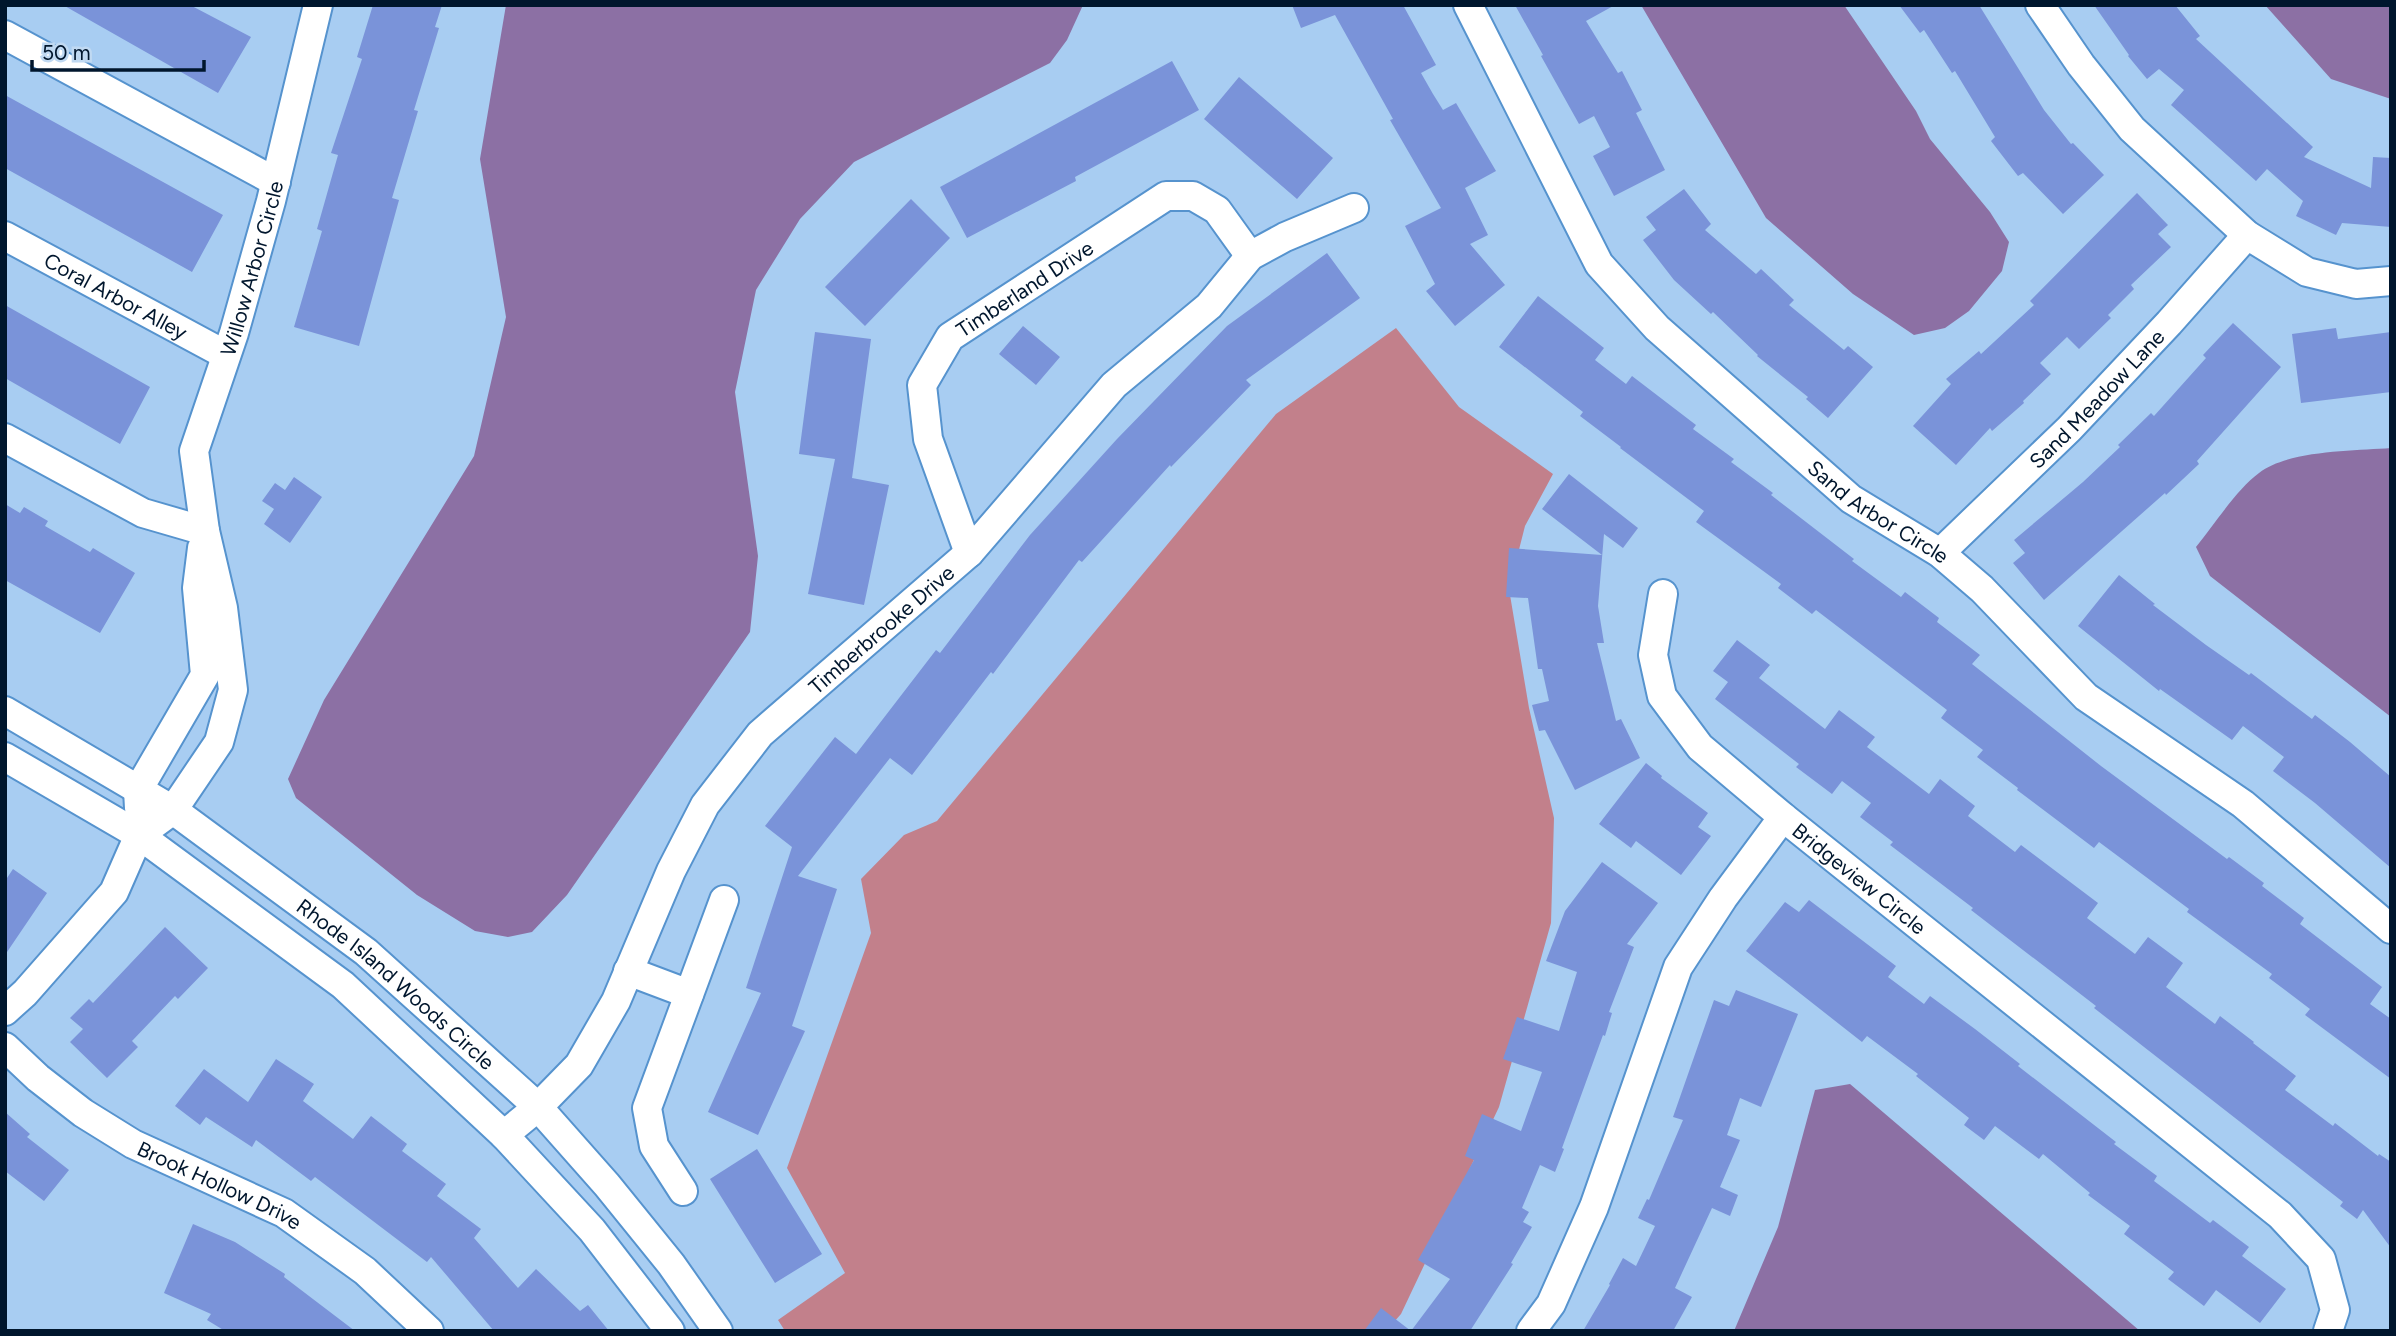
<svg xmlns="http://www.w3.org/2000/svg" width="2396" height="1336" viewBox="0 0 2396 1336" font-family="Figtree,sans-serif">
<rect width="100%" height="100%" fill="#a8cdf2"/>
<!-- forest -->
<path fill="#c2808b" d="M 1396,328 L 1459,407 L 1553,474 L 1525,526 L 1509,589 L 1529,708 L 1554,818 L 1551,923 L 1499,1107 L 1401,1314 L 1386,1331 L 785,1331 L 778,1320 L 845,1273 L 787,1168 L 871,933 L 861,879 L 904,835 L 937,821 L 1276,414 Z"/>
<!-- water -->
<path fill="#8c70a4" d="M 506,5 L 1083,5 L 1067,40 L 1050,63 L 854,162 L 800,219 L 756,290 L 735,392 L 758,556 L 750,632 L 567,895 L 532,932 L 508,937 L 475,931 L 417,895 L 296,798 L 288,779 L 324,700 L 474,456 L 506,317 L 480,159 Z
M 1641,5 L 1844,5 L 1916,111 L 1930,139 L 1990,212 L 2009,242 L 2002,271 L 1969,311 L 1945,328 L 1914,335 L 1853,294 L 1766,218 Z
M 2265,5 L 2391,5 L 2391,99 L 2331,79 Z
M 2391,448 L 2391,717 L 2210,576 L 2196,547 C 2214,525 2237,489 2259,473 C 2289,450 2353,451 2391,448 Z
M 1850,1084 L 2140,1331 L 1734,1331 L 1778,1227 L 1815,1090 Z"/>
<!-- building -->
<path fill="#7a93d9" d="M 63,5 L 190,5 L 251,37 L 218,93 Z
M 373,5 L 442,5 L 435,27 L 439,28 L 414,110 L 418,111 L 392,198 L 399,200 L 359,346 L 294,327 L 322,231 L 317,229 L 338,155 L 331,153 L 362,59 L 357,57 Z
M 1292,5 L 1403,5 L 1436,65 L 1421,73 L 1433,94 L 1443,110 L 1456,103 L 1496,171 L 1465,188 L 1488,235 L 1470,244 L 1505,285 L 1455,326 L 1426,291 L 1435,284 L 1405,226 L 1441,208 L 1390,120 L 1393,119 L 1335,15 L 1301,28 Z
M 1515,5 L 1615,5 L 1586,21 L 1618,73 L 1622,71 L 1642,110 L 1636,113 L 1665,170 L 1614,196 L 1593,156 L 1610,147 L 1594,116 L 1579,124 L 1541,56 L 1543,55 Z
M 1899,5 L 1979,5 L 2044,110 L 2071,144 L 2073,143 L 2104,175 L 2063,214 L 2023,173 L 2018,176 L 1991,141 L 1995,137 L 1955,71 L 1952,73 L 1924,30 L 1920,33 Z
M 2094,5 L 2175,5 L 2200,36 L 2196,39 L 2313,147 L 2304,157 L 2371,188 L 2373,157 L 2391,158 L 2391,227 L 2342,223 L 2336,235 L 2296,216 L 2303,201 L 2267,169 L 2256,181 L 2171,105 L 2184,90 L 2159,69 L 2147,79 L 2128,56 L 2129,55 Z
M 1172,61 L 1199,110 L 1075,177 L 1076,181 L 967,238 L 940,187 Z
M 1239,77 L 1333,158 L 1297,199 L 1204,119 Z
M 5,95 L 223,215 L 192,272 L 5,168 Z
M 1684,189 L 1711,224 L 1705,230 L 1756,274 L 1761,269 L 1794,300 L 1789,305 L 1844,350 L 1848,346 L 1873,367 L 1828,418 L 1806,399 L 1808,397 L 1757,356 L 1758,355 L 1713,312 L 1711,314 L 1674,280 L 1643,240 L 1656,230 L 1646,217 Z
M 2137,193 L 2168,225 L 2158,234 L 2171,247 L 2131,285 L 2134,289 L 2108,315 L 2111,318 L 2079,349 L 2067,337 L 2040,363 L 2051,374 L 2023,401 L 2024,403 L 1992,431 L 1990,428 L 1956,465 L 1913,426 L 1951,384 L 1946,379 L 1979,351 L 1981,354 L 2034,305 L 2030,301 Z
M 911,199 L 950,238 L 865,326 L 825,287 Z
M 1327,253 L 1360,298 L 1246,380 L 1251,385 L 1171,467 L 1170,465 L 1082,562 L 1079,560 L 993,674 L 991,672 L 912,775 L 890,758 L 798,876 L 837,889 L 792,1026 L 805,1031 L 758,1135 L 708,1112 L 761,993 L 746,988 L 792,847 L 765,826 L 835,737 L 856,754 L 936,650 L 940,653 L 1030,535 L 1117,439 L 1227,326 Z
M 1538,296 L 1604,348 L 1595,360 L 1626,384 L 1632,376 L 1696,425 L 1693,429 L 1734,459 L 1731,462 L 1773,493 L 1771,495 L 1854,559 L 1852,561 L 1901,597 L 1905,592 L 1939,618 L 1937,622 L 1980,655 L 1972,664 L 2101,766 L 2227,859 L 2229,857 L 2264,883 L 2262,886 L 2304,918 L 2300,924 L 2382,987 L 2370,1004 L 2391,1019 L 2391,1079 L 2305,1015 L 2310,1009 L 2269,978 L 2272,974 L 2187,912 L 2189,909 L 2099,842 L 2094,848 L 2017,790 L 2018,788 L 1977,757 L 1983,750 L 1941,718 L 1947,710 L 1816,610 L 1812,614 L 1778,588 L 1781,584 L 1696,522 L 1704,511 L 1620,448 L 1621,447 L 1580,416 L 1583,412 L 1499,347 Z
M 5,305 L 150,387 L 120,444 L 5,378 Z
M 2233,323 L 2281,367 L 2197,461 L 2199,464 L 2166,495 L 2165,493 L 2044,600 L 2013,563 L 2025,553 L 2014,540 L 2083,482 L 2120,447 L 2118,445 L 2151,413 L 2154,416 L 2206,358 L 2203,355 Z
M 1023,326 L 1060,357 L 1036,385 L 999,354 Z
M 2336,328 L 2338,339 L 2391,332 L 2391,392 L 2301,403 L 2292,334 Z
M 815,332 L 871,339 L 852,478 L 889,485 L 864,605 L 808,594 L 835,459 L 799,454 Z
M 1569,474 L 1638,528 L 1623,548 L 1604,534 L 1598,606 L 1604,643 L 1597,643 L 1616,721 L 1621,719 L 1640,758 L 1575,790 L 1545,730 L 1539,731 L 1532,705 L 1549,701 L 1542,669 L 1538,669 L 1528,598 L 1506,597 L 1509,548 L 1602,555 L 1542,509 Z
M 294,477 L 322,497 L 290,543 L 264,524 L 274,509 L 262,501 L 275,483 L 285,490 Z
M 5,504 L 20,513 L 24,507 L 48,521 L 45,526 L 90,552 L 93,548 L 135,573 L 100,633 L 5,580 Z
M 2119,575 L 2155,604 L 2153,605 L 2206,645 L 2249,675 L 2251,673 L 2312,719 L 2315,715 L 2350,742 L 2391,777 L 2391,868 L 2315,803 L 2273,771 L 2284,757 L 2243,726 L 2232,740 L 2160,689 L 2159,691 L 2078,626 Z
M 1737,640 L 1770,665 L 1759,678 L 1825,729 L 1839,710 L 1875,737 L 1867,747 L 1929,794 L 1940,779 L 1975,806 L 1968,816 L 2015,852 L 2021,845 L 2098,903 L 2087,918 L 2135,954 L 2148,937 L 2183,963 L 2166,987 L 2215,1024 L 2220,1016 L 2254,1042 L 2253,1043 L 2296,1076 L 2285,1090 L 2333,1126 L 2335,1123 L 2378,1156 L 2379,1154 L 2391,1162 L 2391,1248 L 2363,1210 L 2357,1219 L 2340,1206 L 2343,1202 L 2094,1008 L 2096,1006 L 1971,910 L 1973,908 L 1890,845 L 1893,842 L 1860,817 L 1871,803 L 1842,781 L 1832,794 L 1796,767 L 1799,764 L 1715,699 L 1728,682 L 1713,671 Z
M 1646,763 L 1662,776 L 1661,778 L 1708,813 L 1698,827 L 1711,836 L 1681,875 L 1636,841 L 1631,848 L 1599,824 Z
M 1602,862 L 1658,903 L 1627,944 L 1634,947 L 1609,1012 L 1612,1013 L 1605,1036 L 1603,1035 L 1562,1148 L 1564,1149 L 1555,1172 L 1540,1165 L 1522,1208 L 1529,1212 L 1523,1222 L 1532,1227 L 1511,1263 L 1513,1264 L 1470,1331 L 1411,1331 L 1450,1279 L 1418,1260 L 1474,1160 L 1465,1156 L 1482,1114 L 1521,1131 L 1542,1072 L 1503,1059 L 1517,1017 L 1559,1031 L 1577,972 L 1546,961 L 1565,911 Z
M 13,869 L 47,893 L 5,955 L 5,881 Z
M 1809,900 L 1896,966 L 1888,977 L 1924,1004 L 1930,996 L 1975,1029 L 2020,1064 L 2018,1066 L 2116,1142 L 2114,1144 L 2157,1176 L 2154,1181 L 2210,1223 L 2213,1220 L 2249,1247 L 2242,1256 L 2286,1289 L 2260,1323 L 2216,1290 L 2204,1306 L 2168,1279 L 2174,1272 L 2124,1234 L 2130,1226 L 2088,1195 L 2090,1193 L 2043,1154 L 2039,1159 L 1995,1126 L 1984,1140 L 1964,1125 L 1969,1118 L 1916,1076 L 1918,1074 L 1867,1036 L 1862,1042 L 1746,951 L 1785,902 L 1799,912 Z
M 165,927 L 208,968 L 178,999 L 175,996 L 132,1041 L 138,1047 L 107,1078 L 70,1042 L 83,1029 L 70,1018 L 89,999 L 93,1003 Z
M 1736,990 L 1798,1014 L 1761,1107 L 1740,1098 L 1727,1135 L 1740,1140 L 1720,1187 L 1738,1195 L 1730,1216 L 1712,1208 L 1675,1288 L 1692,1297 L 1673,1331 L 1583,1331 L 1610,1285 L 1609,1284 L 1623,1258 L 1636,1266 L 1655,1226 L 1638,1218 L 1647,1199 L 1649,1200 L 1683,1120 L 1673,1117 L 1714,1000 L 1729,1006 Z
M 276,1059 L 314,1084 L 303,1101 L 353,1139 L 371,1116 L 407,1144 L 402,1151 L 446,1184 L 437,1196 L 481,1229 L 474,1238 L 518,1288 L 536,1269 L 580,1311 L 588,1305 L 609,1331 L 494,1331 L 431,1257 L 427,1262 L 315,1177 L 311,1181 L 256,1140 L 252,1147 L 206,1117 L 200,1125 L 175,1106 L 204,1069 L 248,1102 Z
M 5,1112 L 30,1134 L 27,1137 L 69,1170 L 44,1201 L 5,1171 Z
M 757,1149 L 822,1254 L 775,1283 L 710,1179 Z
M 193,1224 L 235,1242 L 285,1274 L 284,1277 L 355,1331 L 225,1331 L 207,1320 L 211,1314 L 164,1293 Z
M 1381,1308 L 1411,1331 L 1364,1331 Z"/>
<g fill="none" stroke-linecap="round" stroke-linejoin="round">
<!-- minor casing -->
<g stroke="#5693ce" stroke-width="32">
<g id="minor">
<path id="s1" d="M 1468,5 L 1599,264 L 1657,328 L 1851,499 L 1940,553 L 1982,589 L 2086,697 L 2243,804 L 2391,929"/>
<path d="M 2040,5 L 2081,65 L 2132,129 L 2247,235 L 2307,272 L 2356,284 L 2391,281"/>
<path d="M 5,35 L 276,182"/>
<path id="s2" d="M 5,236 L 226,355"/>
<path d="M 5,438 L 143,513 L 205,531"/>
<path id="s3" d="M 969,553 L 928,439 L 922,385 L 950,337 L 1166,196 L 1193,196 L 1217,210 L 1250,256"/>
<path id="s4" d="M 1940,553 L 2069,429 L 2169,323 L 2247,235"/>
<path id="s5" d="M 1663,594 L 1653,655 L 1662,696 L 1700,747 L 1783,817 L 2280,1215 L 2321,1259 L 2335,1310 L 2328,1331"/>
<path id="s6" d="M 5,711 L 173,810 L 366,952 L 538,1107 L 607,1185 L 671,1264 L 718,1331"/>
<path d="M 5,757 L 139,835 L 343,985 L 504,1135 L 592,1230 L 670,1331"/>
<path d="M 139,808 L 138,790 L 205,675 L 197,588 L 202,548"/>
<path d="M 628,971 L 689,994"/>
<path id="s7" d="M 5,1011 L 25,993 L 114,892 L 139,835 L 173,810 L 219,742 L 233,690 L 223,608 L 205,531 L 194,451 L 234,333 L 271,201 L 318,5"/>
<path id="s8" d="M 5,1047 L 38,1078 L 83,1113 L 133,1144 L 284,1213 L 365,1271 L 429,1331"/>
<path id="s9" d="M 504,1135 L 538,1107 L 579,1065 L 616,1001 L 671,871 L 705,805 L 760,734 L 969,553 L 1114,385 L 1209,306 L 1250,256 L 1285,237 L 1354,208"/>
<path d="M 683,1191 L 654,1146 L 647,1108 L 724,900"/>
<path d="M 1531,1331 L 1551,1304 L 1594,1207 L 1678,967 L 1723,898 L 1783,817"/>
</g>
</g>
<!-- minor -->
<use href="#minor" stroke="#fff" stroke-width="28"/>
</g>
<g text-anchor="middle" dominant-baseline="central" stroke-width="5" stroke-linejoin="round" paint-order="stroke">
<!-- street labels -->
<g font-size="21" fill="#00162d" stroke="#c0d9f2">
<text stroke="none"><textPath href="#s7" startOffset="836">Willow Arbor Circle</textPath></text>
<text stroke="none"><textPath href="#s3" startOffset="320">Timberland Drive</textPath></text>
<text stroke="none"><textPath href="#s2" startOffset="126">Coral Arbor Alley</textPath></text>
<text stroke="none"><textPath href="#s4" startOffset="220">Sand Meadow Lane</textPath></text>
<text stroke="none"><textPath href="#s1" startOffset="665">Sand Arbor Circle</textPath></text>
<text stroke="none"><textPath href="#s9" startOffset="642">Timberbrooke Drive</textPath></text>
<text stroke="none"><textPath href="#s5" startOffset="374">Bridgeview Circle</textPath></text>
<text stroke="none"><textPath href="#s6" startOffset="478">Rhode Island Woods Circle</textPath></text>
<text stroke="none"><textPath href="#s8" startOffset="257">Brook Hollow Drive</textPath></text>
</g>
</g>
<!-- border -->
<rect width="2396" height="1336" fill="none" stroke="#00162d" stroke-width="14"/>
<!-- scale -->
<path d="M32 60v10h172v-10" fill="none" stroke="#00162d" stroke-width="3.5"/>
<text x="42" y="60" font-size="21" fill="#00162d" stroke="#c0d9f2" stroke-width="5" paint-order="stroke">50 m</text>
</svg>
